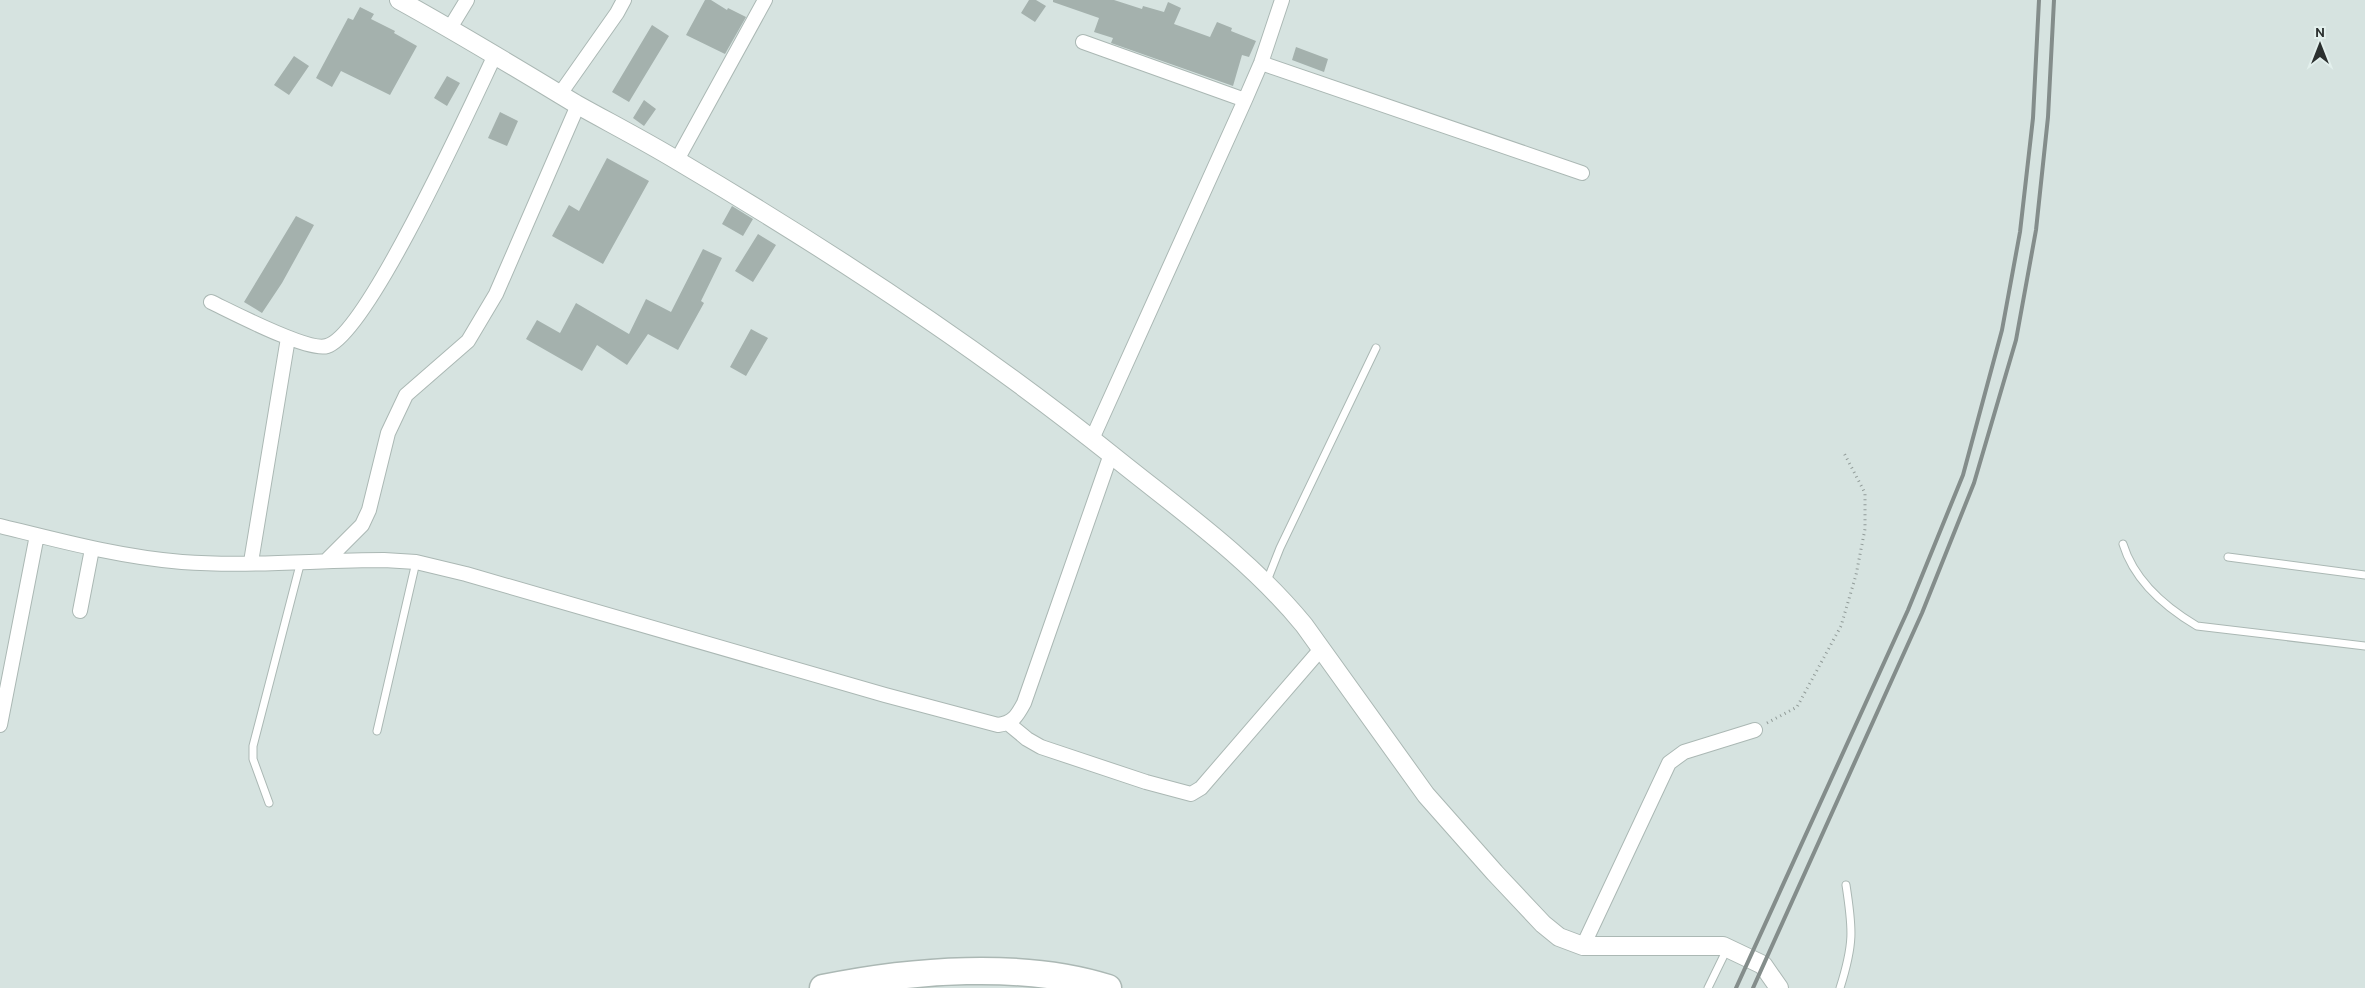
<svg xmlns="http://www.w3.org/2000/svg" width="2365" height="988" viewBox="0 0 2365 988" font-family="Overpass,sans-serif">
<rect width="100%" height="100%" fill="#d6e3e0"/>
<!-- building -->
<path fill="#a4b1ad" d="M 705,0 L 711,0 L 727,10 L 728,8 L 746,17 L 725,54 L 686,35 Z
M 1029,0 L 1036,0 L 1046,6 L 1035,22 L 1021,13 Z
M 1053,0 L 1114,0 L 1142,9 L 1143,6 L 1164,12 L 1168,2 L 1181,8 L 1174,24 L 1210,37 L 1217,22 L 1232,28 L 1231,31 L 1256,41 L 1249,57 L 1242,55 L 1233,86 L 1111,43 L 1113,38 L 1094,32 L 1099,18 L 1053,2 Z
M 360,7 L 374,14 L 371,19 L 395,31 L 394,33 L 417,46 L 390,95 L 341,71 L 332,87 L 316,78 L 348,18 L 353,20 Z
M 652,25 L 669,36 L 629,102 L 612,92 Z
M 1296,47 L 1328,59 L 1324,72 L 1292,60 Z
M 294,56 L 309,66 L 289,95 L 274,85 Z
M 447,76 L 460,83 L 447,106 L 434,98 Z
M 644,100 L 656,109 L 644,126 L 633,118 Z
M 500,112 L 518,121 L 507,146 L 488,138 Z
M 607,158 L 649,181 L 603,264 L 552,236 L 569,205 L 579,211 Z
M 732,206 L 753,219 L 743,236 L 722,224 Z
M 296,216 L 314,225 L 282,283 L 262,313 L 244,302 Z
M 758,234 L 776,245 L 753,282 L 735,271 Z
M 703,249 L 722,258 L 701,301 L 704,303 L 678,350 L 648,334 L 627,365 L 597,345 L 582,371 L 526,339 L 537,320 L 560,333 L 576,303 L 629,334 L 646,299 L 671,312 Z
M 751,329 L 768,338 L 746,376 L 730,367 Z"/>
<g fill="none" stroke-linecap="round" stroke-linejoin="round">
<!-- service casing -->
<g stroke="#abb8b4" stroke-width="9">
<path id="service" d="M 2123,544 C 2134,580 2165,607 2197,626 L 2365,646
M 2228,557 L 2365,575
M 1267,581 L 1280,548 L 1376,348
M 377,731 L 416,562
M 269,803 L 253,759 L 253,746 L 301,561
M 1708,988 L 1727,949
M 1840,988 C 1854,944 1853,930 1846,885"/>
</g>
<!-- minor casing -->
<g stroke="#abb8b4" stroke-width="16">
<path id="minor" d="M 450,28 L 467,0
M 1083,42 L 1245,100
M 1261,63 L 1582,173
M 560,94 L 617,13 L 624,0
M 677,160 L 765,0
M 211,302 C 232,312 308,352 327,346 C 368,334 472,103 495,55
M 1092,439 L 1245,100 L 1261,63 L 1282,0
M 0,526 C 61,541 120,557 182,562 C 249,567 317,560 384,560 L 416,562 L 466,574 L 885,695 L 998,725 C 1013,723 1017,716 1024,703 L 1111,454
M 326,561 L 362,525 L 369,510 L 388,433 L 406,395 L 468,341 L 496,294 L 578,105
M 251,562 L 288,338
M 80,611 L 92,549
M 1009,724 L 1027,739 L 1041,747 L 1146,782 L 1191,794 L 1201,788 L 1321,649
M 0,725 L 37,535
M 1583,946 L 1669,763 L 1684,752 L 1755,730"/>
</g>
<!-- tertiary casing -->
<g stroke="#abb8b4" stroke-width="20">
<path id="tertiary" d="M 399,0 C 459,33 518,69 576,104 C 610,123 645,141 678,161 C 829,250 977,347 1113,456 C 1180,510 1249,558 1304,625 L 1426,795 L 1495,873 L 1543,924 L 1559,937 L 1583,946 L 1723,946 L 1763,965 L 1779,988"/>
</g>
<!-- motorway casing -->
<g stroke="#abb8b4" stroke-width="29">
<path id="motorway" d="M 823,988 C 910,970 1023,961 1108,988"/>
</g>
<!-- path -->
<path stroke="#919b98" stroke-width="3" stroke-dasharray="1 4" stroke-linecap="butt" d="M 1767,723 L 1797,707 L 1841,626 L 1856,575 L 1865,529 L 1865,493 L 1844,453"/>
<!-- service -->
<use href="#service" stroke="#fff" stroke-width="7"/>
<!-- minor -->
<use href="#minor" stroke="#fff" stroke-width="14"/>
<!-- tertiary -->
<use href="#tertiary" stroke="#fff" stroke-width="18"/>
<!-- motorway -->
<use href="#motorway" stroke="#fff" stroke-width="26"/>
<!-- rail -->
<path stroke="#848d8b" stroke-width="4" d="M 1736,988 L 1908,610 L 1963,475 L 2002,330 L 2020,232 L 2033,118 L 2039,0
M 1753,988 L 1922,613 L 1974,483 L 2016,340 L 2036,230 L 2048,117 L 2054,0"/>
</g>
<!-- north arrow -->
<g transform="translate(2320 45)" stroke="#e3f0ed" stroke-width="4" paint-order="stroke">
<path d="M0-4L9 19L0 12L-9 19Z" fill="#2b302f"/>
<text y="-8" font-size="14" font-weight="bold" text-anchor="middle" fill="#2b302f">N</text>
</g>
</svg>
